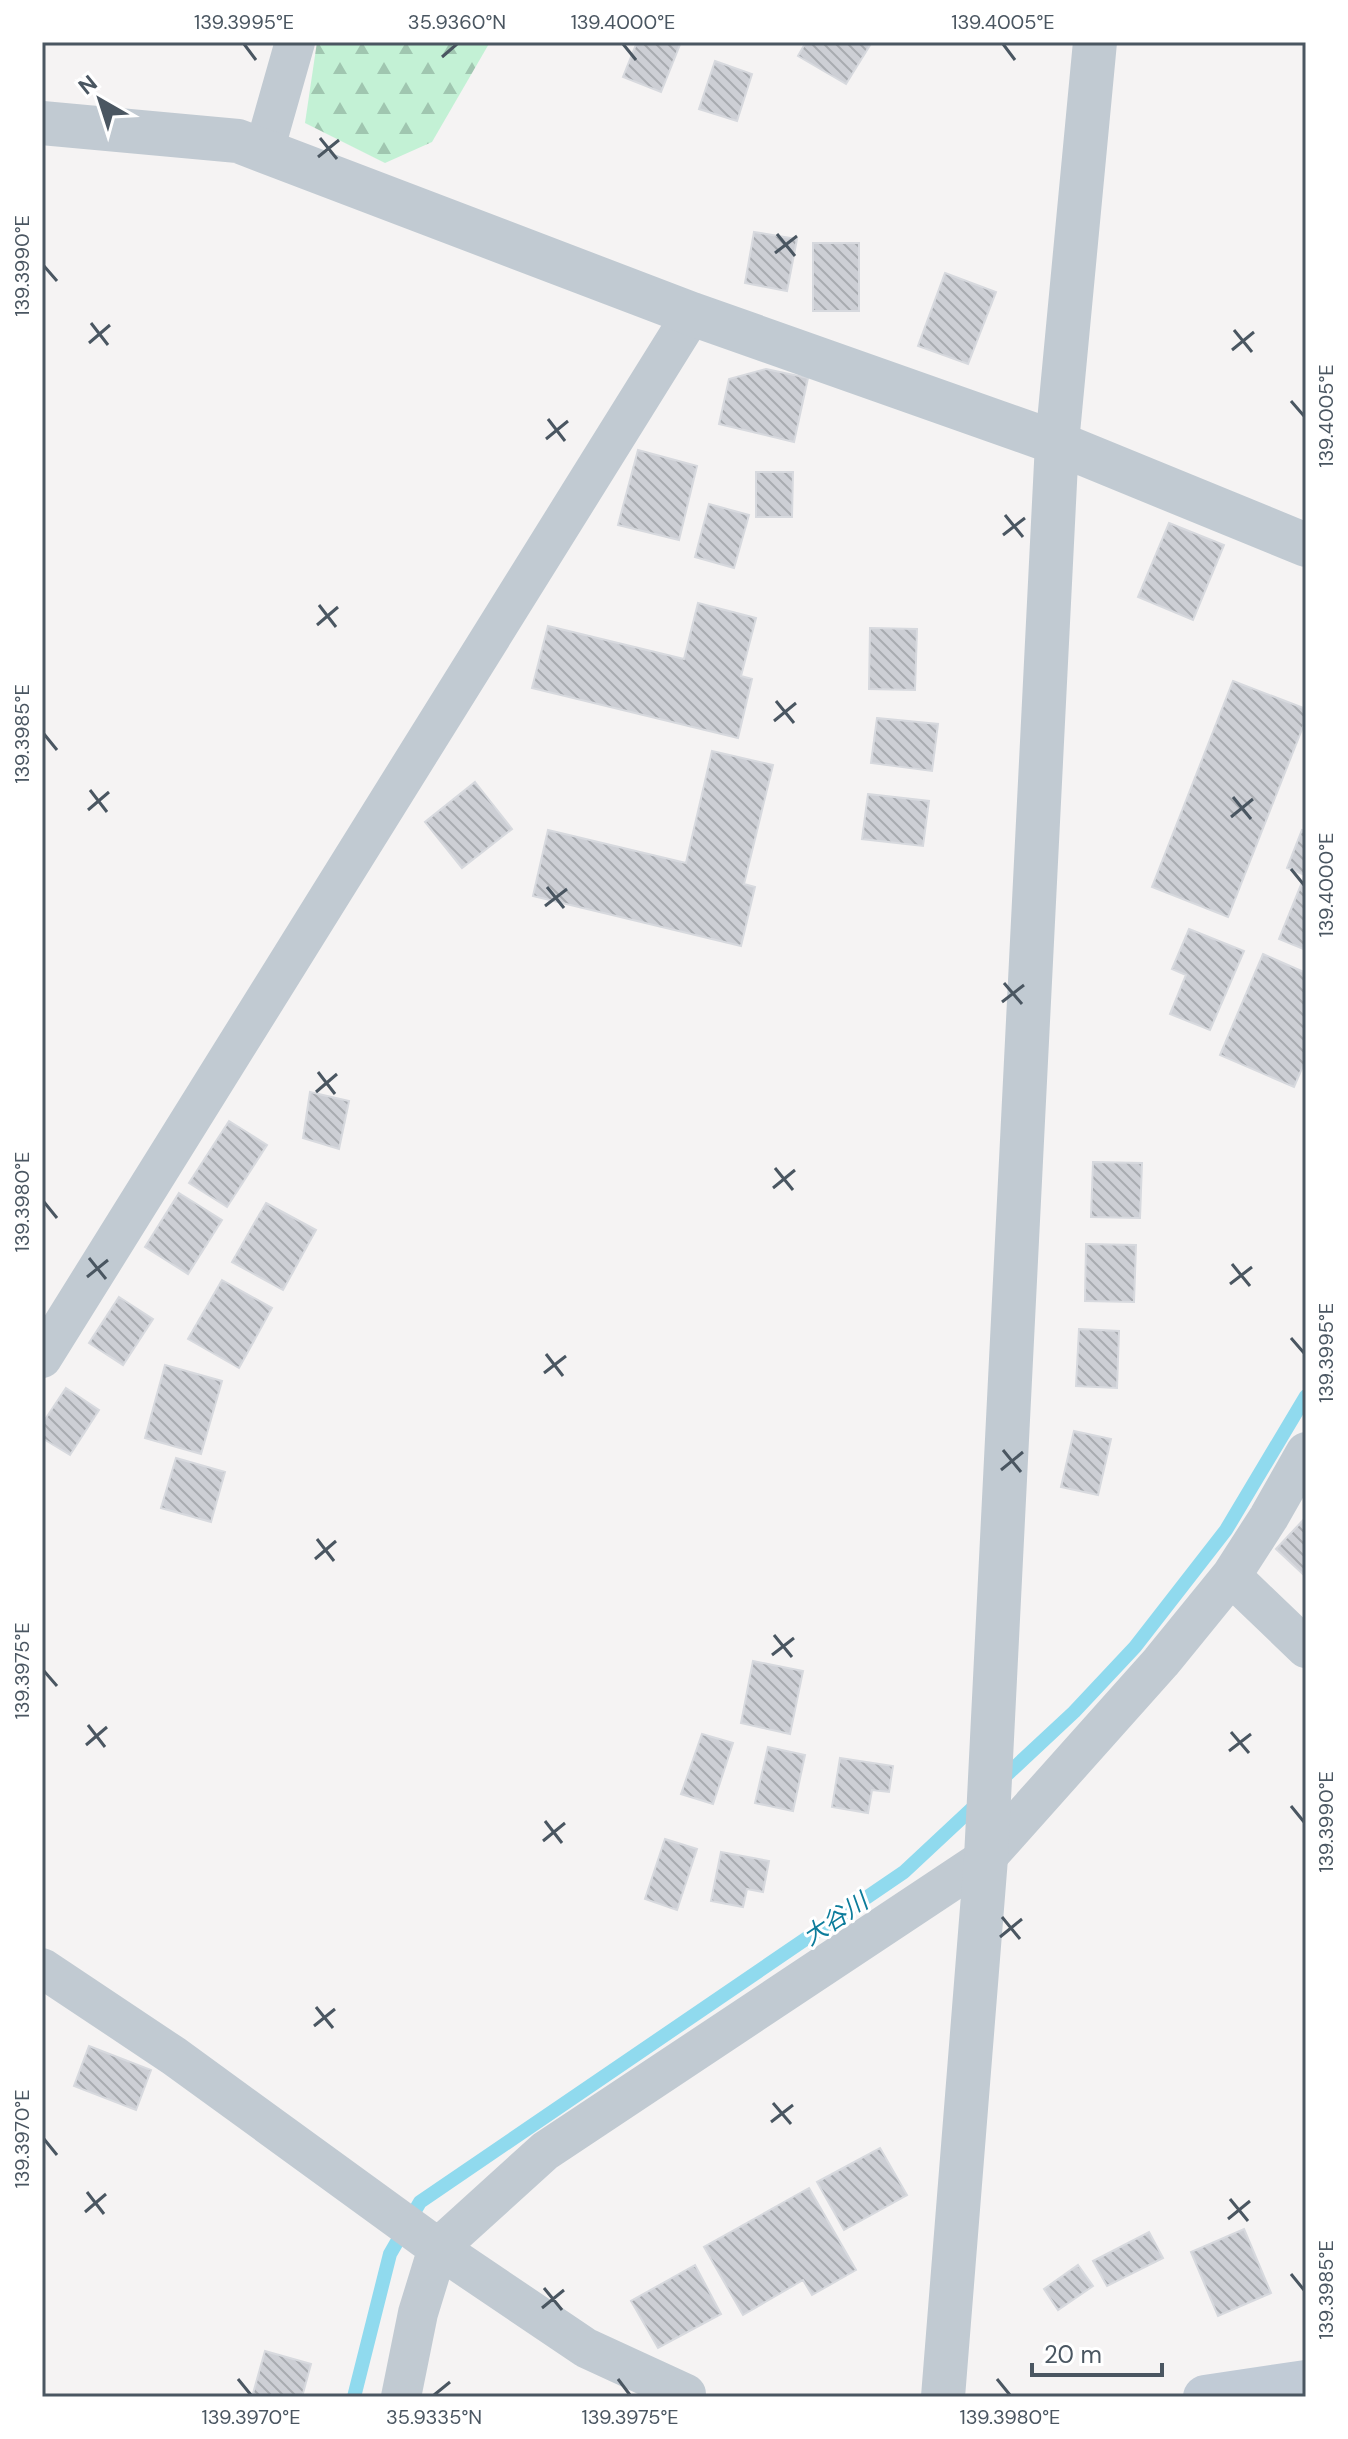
<svg xmlns="http://www.w3.org/2000/svg" width="1348" height="2439" viewBox="0 0 1348 2439" font-family="'DM Sans','Noto Sans JP',sans-serif">
<defs>
<pattern id="forest-firs" width="22" height="20" patternUnits="userSpaceOnUse" patternTransform="scale(2)"><rect width="22" height="20" fill="#c3f1d5"/><path d="M5 1l3.5 6h-7zM16 11l3.5 6h-7z" fill="#a0c6b0"/></pattern>
<pattern id="building-back-hatch" width="6" height="6" patternUnits="userSpaceOnUse" patternTransform="scale(2)"><rect width="6" height="6" fill="#cdcfd5"/><path d="M-1 5l2 2M0 0l6 6M5-1l2 2" fill="none" stroke="#a8abb0"/></pattern>
</defs>
<rect width="100%" height="100%" fill="#f5f3f3"/>
<!-- forest -->
<path fill="url(#forest-firs)" d="M 317,42 L 490,42 L 432,142 L 385,163 L 305,123 Z"/>
<g fill="none" stroke-linecap="round" stroke-linejoin="round">
<!-- stream -->
<path stroke="#90daee" stroke-width="14" d="M 999,1782 L 1074,1712 L 1135,1647 L 1226,1530 L 1306,1396
M 354,2397 L 390,2254 L 420,2202 L 904,1872 L 979,1802"/>
</g>
<!-- building -->
<path fill="url(#building-back-hatch)" stroke="#d7d9de" stroke-width="2" d="M 637,42 L 681,42 L 661,92 L 623,77 Z
M 806,42 L 872,42 L 846,84 L 798,56 Z
M 715,61 L 752,74 L 737,121 L 699,109 Z
M 754,232 L 797,239 L 787,291 L 745,283 Z
M 813,243 L 859,243 L 859,311 L 813,311 Z
M 945,273 L 996,292 L 968,364 L 918,346 Z
M 766,369 L 808,378 L 794,442 L 719,424 L 729,379 Z
M 638,450 L 697,466 L 679,540 L 618,525 Z
M 756,472 L 793,472 L 792,517 L 756,517 Z
M 709,504 L 749,515 L 734,568 L 695,557 Z
M 1169,523 L 1224,545 L 1193,620 L 1138,597 Z
M 698,603 L 756,618 L 741,676 L 752,679 L 738,738 L 532,688 L 548,626 L 684,659 Z
M 870,628 L 917,629 L 915,690 L 869,689 Z
M 1233,681 L 1306,709 L 1306,719 L 1228,917 L 1152,887 Z
M 877,718 L 938,724 L 932,771 L 871,763 Z
M 712,751 L 773,765 L 744,884 L 755,887 L 741,946 L 533,896 L 548,830 L 686,863 Z
M 475,782 L 512,829 L 462,868 L 425,822 Z
M 868,794 L 929,801 L 923,846 L 862,839 Z
M 1302,830 L 1306,831 L 1306,950 L 1279,939 L 1305,875 L 1287,868 Z
M 1189,929 L 1244,951 L 1210,1030 L 1170,1014 L 1186,975 L 1172,969 Z
M 1263,954 L 1306,973 L 1306,1059 L 1294,1087 L 1220,1055 Z
M 310,1092 L 349,1101 L 339,1149 L 303,1138 Z
M 229,1121 L 267,1145 L 227,1207 L 189,1183 Z
M 1093,1162 L 1142,1163 L 1140,1218 L 1091,1217 Z
M 179,1193 L 222,1220 L 188,1274 L 145,1247 Z
M 266,1203 L 316,1230 L 283,1290 L 232,1262 Z
M 1086,1244 L 1136,1245 L 1134,1302 L 1085,1301 Z
M 222,1280 L 272,1308 L 239,1368 L 188,1339 Z
M 119,1297 L 153,1319 L 123,1365 L 89,1343 Z
M 1079,1329 L 1119,1331 L 1117,1388 L 1076,1386 Z
M 165,1365 L 222,1381 L 201,1454 L 145,1438 Z
M 66,1388 L 99,1410 L 70,1455 L 42,1438 L 42,1424 Z
M 1074,1431 L 1111,1439 L 1098,1495 L 1061,1487 Z
M 176,1458 L 225,1472 L 211,1522 L 161,1508 Z
M 1306,1517 L 1306,1577 L 1276,1549 Z
M 753,1661 L 803,1671 L 790,1734 L 741,1723 Z
M 702,1734 L 733,1743 L 713,1804 L 681,1794 Z
M 768,1747 L 805,1755 L 793,1811 L 755,1803 Z
M 840,1758 L 893,1766 L 889,1792 L 872,1790 L 868,1813 L 832,1807 Z
M 665,1839 L 697,1849 L 677,1910 L 645,1899 Z
M 721,1852 L 769,1861 L 763,1892 L 747,1889 L 743,1907 L 711,1901 Z
M 89,2046 L 151,2070 L 136,2110 L 74,2086 Z
M 880,2148 L 907,2195 L 844,2230 L 817,2182 Z
M 809,2188 L 856,2270 L 812,2295 L 803,2280 L 743,2315 L 704,2247 Z
M 1244,2229 L 1271,2293 L 1218,2316 L 1191,2252 Z
M 1149,2232 L 1163,2258 L 1107,2286 L 1093,2261 Z
M 695,2265 L 721,2314 L 658,2348 L 631,2301 Z
M 1078,2265 L 1093,2286 L 1058,2310 L 1044,2289 Z
M 265,2351 L 311,2364 L 302,2397 L 252,2397 Z"/>
<g fill="none" stroke-linecap="round" stroke-linejoin="round">
<!-- minor -->
<path stroke="#c1cad2" stroke-width="40" d="M 264,151 L 295,42
M 42,1358 L 692,314
M 1231,1576 L 1306,1648
M 42,1968 L 174,2056 L 438,2248 L 586,2348 L 686,2394
M 401,2397 L 418,2313 L 438,2248 L 545,2151 L 986,1858 L 1161,1662 L 1231,1576 L 1269,1517 L 1306,1452"/>
<!-- tertiary -->
<path stroke="#c1cad2" stroke-width="44" d="M 42,123 L 238,141 L 692,314 L 1057,443 L 1306,545
M 943,2397 L 986,1858 L 1057,443 L 1095,42"/>
<!-- secondary -->
<path stroke="#c1cbd6" stroke-width="44" d="M 1205,2397 L 1306,2382"/>
</g>
<!-- ticks -->
<path fill="none" stroke="#4a5661" stroke-width="3" d="M 244,44 L 256,60M 623,44 L 636,60M 1003,44 L 1015,60M 442,57 L 457,44M 320,138 L 337,159M 318,157 L 339,140M 777,234 L 795,256M 775,253 L 797,236M 44,266 L 57,281M 91,323 L 108,345M 1234,330 L 1252,352M 89,343 L 110,325M 1232,350 L 1254,332M 1291,401 L 1304,416M 548,419 L 565,441M 546,439 L 568,421M 1005,515 L 1023,537M 1003,535 L 1025,518M 319,605 L 336,627M 317,625 L 338,607M 776,701 L 794,723M 774,721 L 796,703M 44,734 L 57,750M 90,790 L 107,812M 1233,797 L 1251,819M 88,810 L 109,792M 1231,817 L 1253,799M 1291,869 L 1304,885M 547,887 L 564,908M 545,906 L 567,889M 1004,983 L 1022,1004M 1002,1002 L 1024,985M 318,1072 L 335,1094M 316,1092 L 337,1074M 775,1168 L 793,1190M 773,1188 L 795,1170M 44,1202 L 57,1218M 89,1258 L 106,1279M 1232,1264 L 1250,1286M 87,1277 L 108,1260M 1230,1284 L 1252,1267M 1291,1338 L 1304,1353M 546,1354 L 563,1376M 544,1373 L 566,1356M 1003,1450 L 1021,1472M 1001,1470 L 1023,1452M 317,1539 L 334,1561M 315,1559 L 336,1541M 774,1635 L 792,1657M 772,1655 L 794,1638M 44,1671 L 57,1686M 88,1725 L 105,1747M 1231,1732 L 1249,1753M 86,1745 L 107,1727M 1229,1751 L 1251,1734M 1291,1806 L 1304,1822M 545,1821 L 562,1843M 543,1841 L 565,1823M 1002,1917 L 1020,1939M 1000,1937 L 1022,1919M 316,2007 L 333,2028M 314,2026 L 335,2009M 773,2103 L 791,2124M 771,2122 L 793,2105M 44,2139 L 57,2155M 87,2192 L 104,2214M 1230,2199 L 1248,2221M 85,2212 L 106,2194M 1228,2219 L 1250,2201M 1291,2274 L 1304,2290M 544,2288 L 562,2310M 542,2308 L 564,2290M 238,2379 L 251,2395M 618,2379 L 630,2395M 997,2379 L 1010,2395M 434,2395 L 450,2382"/>
<g text-anchor="middle" dominant-baseline="central" stroke-width="6" stroke-linejoin="round" paint-order="stroke">
<!-- water labels -->
<g font-size="24" font-style="italic" fill="#0c7c9b" stroke="#fff">
<text transform="translate(835 1919) rotate(-34)">大谷川</text>
</g>
</g>
<!-- border -->
<rect width="1348" height="2439" fill="none" stroke="#ffffff" stroke-width="88"/>
<!-- north arrow -->
<g transform="translate(100 100) rotate(321)" stroke="#ffffff" stroke-width="6" paint-order="stroke">
<path d="M0-6L14 30L0 20L-14 30Z" fill="#4a5661"/>
<text y="-12" font-size="22" font-weight="bold" text-anchor="middle" fill="#4a5661">N</text>
</g>
<!-- scale -->
<path d="M1032 2363v12h130v-12" fill="none" stroke="#4a5661" stroke-width="4"/>
<text x="1044" y="2363" font-size="24" fill="#4a5661" stroke="#ffffff" stroke-width="6" paint-order="stroke">20 m</text>
<rect x="44" y="44" width="1260" height="2351" fill="none" stroke="#4a5661" stroke-width="3"/>
<g font-size="20" text-anchor="middle" fill="#4a5661">
<text x="244" y="29">139.3995°E</text>
<text x="457" y="29">35.9360°N</text>
<text x="623" y="29">139.4000°E</text>
<text x="1003" y="29">139.4005°E</text>
<text transform="translate(22 266) rotate(-90)" y="7">139.3990°E</text>
<text transform="translate(1326 416) rotate(-90)" y="7">139.4005°E</text>
<text transform="translate(22 734) rotate(-90)" y="7">139.3985°E</text>
<text transform="translate(1326 885) rotate(-90)" y="7">139.4000°E</text>
<text transform="translate(22 1202) rotate(-90)" y="7">139.3980°E</text>
<text transform="translate(1326 1353) rotate(-90)" y="7">139.3995°E</text>
<text transform="translate(22 1671) rotate(-90)" y="7">139.3975°E</text>
<text transform="translate(1326 1822) rotate(-90)" y="7">139.3990°E</text>
<text transform="translate(22 2139) rotate(-90)" y="7">139.3970°E</text>
<text transform="translate(1326 2290) rotate(-90)" y="7">139.3985°E</text>
<text x="251" y="2424">139.3970°E</text>
<text x="434" y="2424">35.9335°N</text>
<text x="630" y="2424">139.3975°E</text>
<text x="1010" y="2424">139.3980°E</text>
</g>
</svg>
